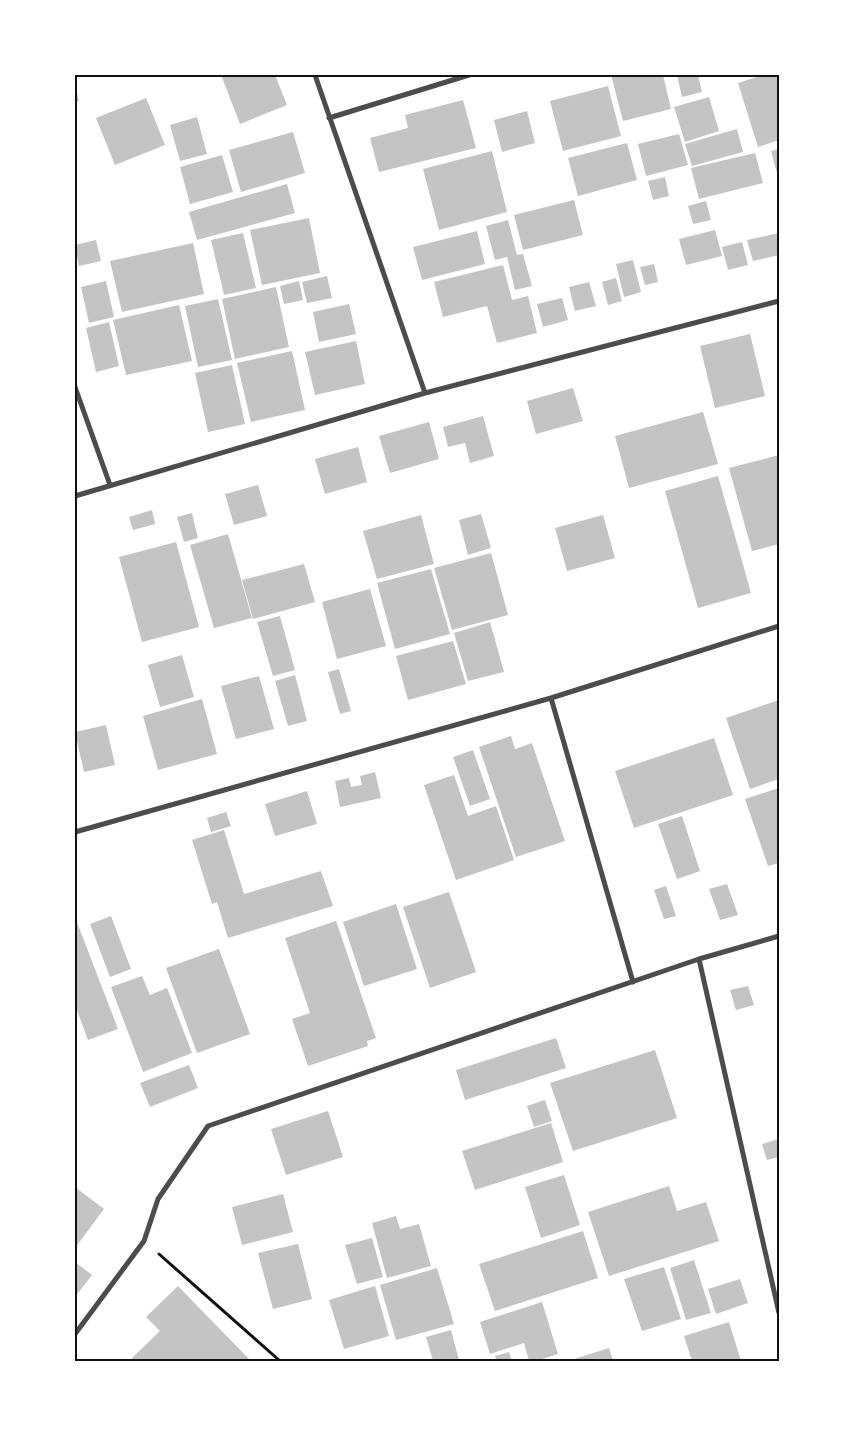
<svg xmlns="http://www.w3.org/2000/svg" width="854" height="1436" viewBox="0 0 854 1436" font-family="'Archivo Narrow',sans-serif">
<rect width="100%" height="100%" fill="#fff"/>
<!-- building -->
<path fill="#c4c4c4" d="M 221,75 L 275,75 L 287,105 L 240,124 Z
M 611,75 L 663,75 L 671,109 L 623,121 Z
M 677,75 L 698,75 L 702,92 L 682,97 Z
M 763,75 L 779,75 L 779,140 L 758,147 L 738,83 Z
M 75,85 L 79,101 L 75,102 Z
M 608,86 L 621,136 L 563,151 L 550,101 Z
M 709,97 L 719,131 L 685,142 L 674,107 Z
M 146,98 L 165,145 L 115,165 L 96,118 Z
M 463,100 L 476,148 L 379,172 L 370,138 L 408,128 L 405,115 Z
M 527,111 L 535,143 L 502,152 L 494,120 Z
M 197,117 L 207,154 L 180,161 L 170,125 Z
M 737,129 L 743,152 L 692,166 L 685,144 Z
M 293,132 L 305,173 L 241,192 L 229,150 Z
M 679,134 L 688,165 L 646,176 L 638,144 Z
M 627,143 L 637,180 L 578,196 L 568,158 Z
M 779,149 L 779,173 L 777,173 L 771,151 Z
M 492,151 L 507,212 L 439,230 L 423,169 Z
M 755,153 L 763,183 L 699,199 L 691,168 Z
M 222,155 L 233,192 L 190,204 L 180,167 Z
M 665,177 L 669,196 L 653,200 L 648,181 Z
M 287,184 L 295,213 L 197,240 L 189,212 Z
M 574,200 L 583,235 L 523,250 L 514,215 Z
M 706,201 L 711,220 L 693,224 L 688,206 Z
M 309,218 L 320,273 L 262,285 L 250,230 Z
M 508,220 L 517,255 L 523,254 L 532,286 L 515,290 L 507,257 L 495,260 L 486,226 Z
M 715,230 L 722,256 L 686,265 L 679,239 Z
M 477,231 L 485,264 L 422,280 L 413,247 Z
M 243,233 L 256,288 L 224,295 L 211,240 Z
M 779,233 L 779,255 L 753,261 L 747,240 Z
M 96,240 L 101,261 L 79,266 L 75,245 Z
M 742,242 L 748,265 L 728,270 L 722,247 Z
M 193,243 L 204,294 L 122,312 L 110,261 Z
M 633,260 L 641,292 L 624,297 L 616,264 Z
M 654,264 L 658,282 L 645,285 L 640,267 Z
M 503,265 L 512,300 L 528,296 L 537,333 L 497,343 L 487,306 L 443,317 L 434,282 Z
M 327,276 L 332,298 L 307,303 L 302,282 Z
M 616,278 L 622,301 L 608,305 L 602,282 Z
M 106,281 L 114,317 L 89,323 L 81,287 Z
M 299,281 L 303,300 L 284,304 L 280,286 Z
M 589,282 L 596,306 L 575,311 L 569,287 Z
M 276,287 L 289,347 L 235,359 L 222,299 Z
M 562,298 L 568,320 L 543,327 L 537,304 Z
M 218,299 L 232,360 L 198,367 L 185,306 Z
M 349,304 L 356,334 L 319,342 L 313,312 Z
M 179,305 L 192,361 L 126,375 L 113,320 Z
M 109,322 L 119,366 L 96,372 L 86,328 Z
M 750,334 L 765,396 L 715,408 L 700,346 Z
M 356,341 L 365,384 L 315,395 L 305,352 Z
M 292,351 L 305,410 L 251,422 L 237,363 Z
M 232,365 L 245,424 L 208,432 L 195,373 Z
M 573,388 L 583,421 L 536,434 L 527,401 Z
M 703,412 L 718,464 L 629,488 L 615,436 Z
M 483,416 L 494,456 L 470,463 L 465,443 L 448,447 L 443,427 Z
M 429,422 L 439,459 L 390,473 L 379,436 Z
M 358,447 L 367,482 L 325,494 L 315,459 Z
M 779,455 L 779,544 L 752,551 L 729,468 Z
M 718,476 L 751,593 L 698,608 L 665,491 Z
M 258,485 L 267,516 L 234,525 L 225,494 Z
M 152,510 L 155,524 L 133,530 L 129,517 Z
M 192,513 L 198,538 L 184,542 L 177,517 Z
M 481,514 L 491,548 L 468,555 L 459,520 Z
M 421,515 L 434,564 L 377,579 L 363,531 Z
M 603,515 L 615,558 L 567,571 L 555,528 Z
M 228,534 L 252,618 L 214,628 L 190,545 Z
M 176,542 L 199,627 L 142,642 L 119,557 Z
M 491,553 L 508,615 L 452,630 L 434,568 Z
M 304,564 L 315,602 L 253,619 L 242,580 Z
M 431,569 L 450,634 L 395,649 L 377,583 Z
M 370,589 L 386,646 L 337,659 L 322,602 Z
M 280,616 L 295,670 L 273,676 L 257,622 Z
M 490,622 L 504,672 L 468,681 L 454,633 Z
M 453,641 L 466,684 L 408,700 L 396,656 Z
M 182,655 L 194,697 L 160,707 L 148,665 Z
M 339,669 L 351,711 L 340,714 L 328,672 Z
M 295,675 L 307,721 L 288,726 L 275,681 Z
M 259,676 L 274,729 L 236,739 L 221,686 Z
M 202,699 L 217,754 L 158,770 L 143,716 Z
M 779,700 L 779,779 L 750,789 L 726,718 Z
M 106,725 L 115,765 L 84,772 L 75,732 Z
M 511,736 L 515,749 L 532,743 L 565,841 L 516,857 L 479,747 Z
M 714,738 L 733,795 L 634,828 L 615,771 Z
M 473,750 L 490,799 L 470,806 L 453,757 Z
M 375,772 L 381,798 L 340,807 L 335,781 L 349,778 L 351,787 L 362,785 L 360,776 Z
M 454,775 L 468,816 L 496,806 L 514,860 L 456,880 L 424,785 Z
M 779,788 L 779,863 L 768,866 L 745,799 Z
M 307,791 L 317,824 L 275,836 L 265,804 Z
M 226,812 L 231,826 L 211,832 L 207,818 Z
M 682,816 L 700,871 L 677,879 L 658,824 Z
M 224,830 L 244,894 L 321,871 L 333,906 L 228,938 L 217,902 L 212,904 L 192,840 Z
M 727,884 L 738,915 L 720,920 L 709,889 Z
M 666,886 L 676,916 L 664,919 L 654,890 Z
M 449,892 L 476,972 L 430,988 L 403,907 Z
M 396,904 L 417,969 L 364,986 L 343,922 Z
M 111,916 L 131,969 L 110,977 L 90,924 Z
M 75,917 L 118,1029 L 88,1040 L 75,1005 Z
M 336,921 L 376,1038 L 367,1041 L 368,1046 L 308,1066 L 292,1019 L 310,1013 L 285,938 Z
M 219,949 L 250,1034 L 197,1053 L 166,968 Z
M 142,976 L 150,995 L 167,988 L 192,1053 L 143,1072 L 111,987 Z
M 748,986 L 754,1005 L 736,1010 L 730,990 Z
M 556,1038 L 566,1068 L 465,1100 L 456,1070 Z
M 655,1050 L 677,1118 L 573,1151 L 550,1083 Z
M 189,1065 L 198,1088 L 150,1107 L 140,1083 Z
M 545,1100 L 552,1121 L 534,1127 L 527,1106 Z
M 328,1111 L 343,1157 L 286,1175 L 271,1129 Z
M 551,1123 L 563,1162 L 475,1190 L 462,1151 Z
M 779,1139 L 779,1157 L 767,1160 L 762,1144 Z
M 564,1175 L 580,1225 L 541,1238 L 525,1187 Z
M 669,1186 L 677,1211 L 706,1202 L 719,1241 L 609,1276 L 588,1212 Z
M 75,1187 L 104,1209 L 75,1248 Z
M 283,1194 L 293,1232 L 242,1245 L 232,1207 Z
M 396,1216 L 400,1229 L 419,1224 L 431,1266 L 387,1278 L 372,1223 Z
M 583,1231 L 598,1278 L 495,1311 L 479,1264 Z
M 372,1238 L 383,1277 L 357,1284 L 345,1245 Z
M 298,1244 L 312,1299 L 273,1309 L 258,1253 Z
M 694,1260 L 711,1313 L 686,1320 L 670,1268 Z
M 75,1262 L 92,1275 L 75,1297 Z
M 664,1267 L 681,1319 L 642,1331 L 624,1279 Z
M 437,1268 L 454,1324 L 396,1340 L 380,1285 Z
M 740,1279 L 748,1303 L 716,1314 L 708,1289 Z
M 178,1286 L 251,1361 L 135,1361 L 132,1358 L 160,1331 L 146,1317 Z
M 375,1286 L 389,1336 L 344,1349 L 329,1300 Z
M 542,1302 L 558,1354 L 536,1361 L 529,1361 L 524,1343 L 490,1354 L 480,1322 Z
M 729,1322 L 741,1361 L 692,1361 L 684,1336 Z
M 451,1330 L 459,1360 L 433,1361 L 426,1337 Z
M 609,1348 L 613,1361 L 568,1361 Z
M 509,1352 L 512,1361 L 497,1361 L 495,1356 Z"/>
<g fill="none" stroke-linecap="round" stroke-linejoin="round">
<!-- path -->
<path stroke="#111" stroke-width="3" d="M 159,1254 L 280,1361"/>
<!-- minor -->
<path stroke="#4c4c4c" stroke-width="5" d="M 315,75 L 425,393
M 329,118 L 469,75
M 75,387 L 110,485
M 75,496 L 425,393 L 779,301
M 551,698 L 633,982
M 75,832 L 551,698 L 779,626
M 699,959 L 779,1313
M 75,1334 L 144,1241 L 158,1199 L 208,1126 L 699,959 L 779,936"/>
</g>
<!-- border -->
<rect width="854" height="1436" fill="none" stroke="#ffffff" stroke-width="152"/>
<rect x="76" y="76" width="702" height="1284" fill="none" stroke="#111" stroke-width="2"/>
</svg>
